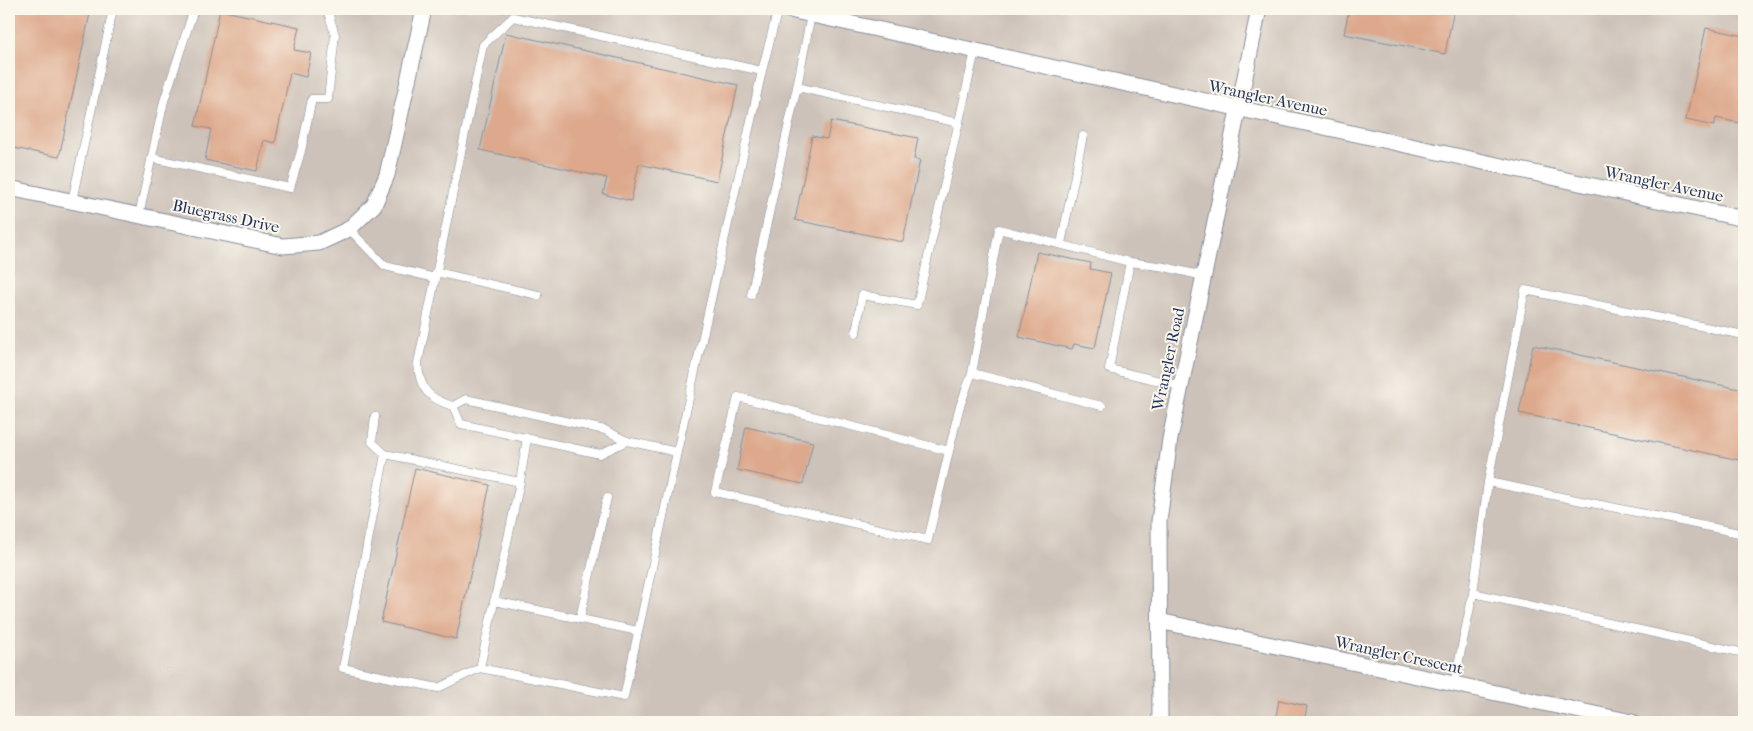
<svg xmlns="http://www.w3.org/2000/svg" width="1753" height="731" viewBox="0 0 1753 731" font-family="'IM FELL French Canon',serif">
<rect width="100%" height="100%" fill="#fbf7ec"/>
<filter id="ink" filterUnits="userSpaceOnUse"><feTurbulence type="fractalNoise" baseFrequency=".02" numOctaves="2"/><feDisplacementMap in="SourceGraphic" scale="10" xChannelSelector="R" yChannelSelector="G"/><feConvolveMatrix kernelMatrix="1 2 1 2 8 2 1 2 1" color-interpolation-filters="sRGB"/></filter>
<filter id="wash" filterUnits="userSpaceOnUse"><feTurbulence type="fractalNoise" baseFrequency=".0096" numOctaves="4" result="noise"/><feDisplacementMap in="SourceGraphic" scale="20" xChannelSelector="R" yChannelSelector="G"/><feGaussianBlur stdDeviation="1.12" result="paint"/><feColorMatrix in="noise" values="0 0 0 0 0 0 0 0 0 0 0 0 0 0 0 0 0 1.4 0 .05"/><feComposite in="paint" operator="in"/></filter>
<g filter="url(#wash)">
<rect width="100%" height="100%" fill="#f2ecd5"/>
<!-- industrial -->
<path fill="#cdc2b9" d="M 9,9 L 1744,9 L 1744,722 L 9,722 Z"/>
<g id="blocks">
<!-- building -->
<path fill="#dda88b" d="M 9,9 L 91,9 L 59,157 L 9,147 Z
M 1349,9 L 1454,9 L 1445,54 L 1344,34 Z
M 220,10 L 299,27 L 294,50 L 311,53 L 306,77 L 290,73 L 275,143 L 264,140 L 257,171 L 205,160 L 211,129 L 195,126 Z
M 1706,28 L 1744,36 L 1744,124 L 1716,118 L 1714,126 L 1686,120 Z
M 506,33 L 738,85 L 717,181 L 639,164 L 631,201 L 603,194 L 607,178 L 480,150 Z
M 831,121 L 918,138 L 914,159 L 920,160 L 903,242 L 795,220 L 812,136 L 827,139 Z
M 1037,252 L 1091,263 L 1090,269 L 1111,273 L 1095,348 L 1074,344 L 1072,349 L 1019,337 Z
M 1533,345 L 1744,390 L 1744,461 L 1519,413 Z
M 746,427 L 813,442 L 803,484 L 737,470 Z
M 415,468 L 490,485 L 456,639 L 381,622 Z
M 1279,700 L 1307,706 L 1304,722 L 1275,722 Z"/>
</g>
</g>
<g filter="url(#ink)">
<use href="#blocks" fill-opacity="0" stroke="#868e9a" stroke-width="1"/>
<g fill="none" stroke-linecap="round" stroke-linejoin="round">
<!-- service casing -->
<g stroke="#868e9a" stroke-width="9">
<path id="service" d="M 811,15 L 797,87 L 959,123
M 762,71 L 513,17 L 483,45 L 418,363 C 419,389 429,399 453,406 L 466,399 L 605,430 L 627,441 L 677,452 L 762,71 L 778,9
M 152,158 L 290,188 L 301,151 L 312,99 L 328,99 L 335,35 L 327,9
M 72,201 L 113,9
M 139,215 L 164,101 L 194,9
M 349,229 L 385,266 L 435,278
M 1061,244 L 1083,136
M 436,272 L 538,295
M 751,295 L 797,87
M 856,333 L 862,295 L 917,305 L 975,51
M 1744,335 L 1525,290 L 1488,482 L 1744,534
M 1181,386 L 1109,369 L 1130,262 L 1165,267 L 1203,276
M 453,406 L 461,424 L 600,454 L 627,441
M 1102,406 L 972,373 L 999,229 L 1130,262
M 375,416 L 372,442 L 385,454 L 343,668 L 438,688 L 480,668 L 520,482 L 527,438
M 949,451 L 738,397 L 715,492 L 928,540 L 959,409 L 972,373
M 385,454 L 520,482
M 1473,593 L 1488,482
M 494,601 L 638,631
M 580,618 L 607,498
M 480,668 L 624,697 L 677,452
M 1454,684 L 1473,593 L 1744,653"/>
</g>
<!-- minor casing -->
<g stroke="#868e9a" stroke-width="17">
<path id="minor" d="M 785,9 L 1744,219
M 9,188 L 283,246 L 319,243 L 349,229 L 374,205 L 387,175 L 424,9
M 1159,621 L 1632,722
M 1160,722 L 1159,521 L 1170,439 L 1259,9"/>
</g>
<!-- service -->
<use href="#service" stroke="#fff" stroke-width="8"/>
<!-- minor -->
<use href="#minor" stroke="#fff" stroke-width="15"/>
</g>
</g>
<g text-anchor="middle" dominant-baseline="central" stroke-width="4" stroke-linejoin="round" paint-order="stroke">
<!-- street labels -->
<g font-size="16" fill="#1b2f5e" stroke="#fbf7ec">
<text transform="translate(1268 98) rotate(12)">Wrangler Avenue</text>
<text transform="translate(1664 184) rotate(12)">Wrangler Avenue</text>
<text transform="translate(226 216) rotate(12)">Bluegrass Drive</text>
<text transform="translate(1168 359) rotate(-78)">Wrangler Road</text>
<text transform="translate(1399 655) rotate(12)">Wrangler Crescent</text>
</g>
</g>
<!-- margin -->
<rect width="1753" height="731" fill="none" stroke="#fbf7ec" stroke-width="30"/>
</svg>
